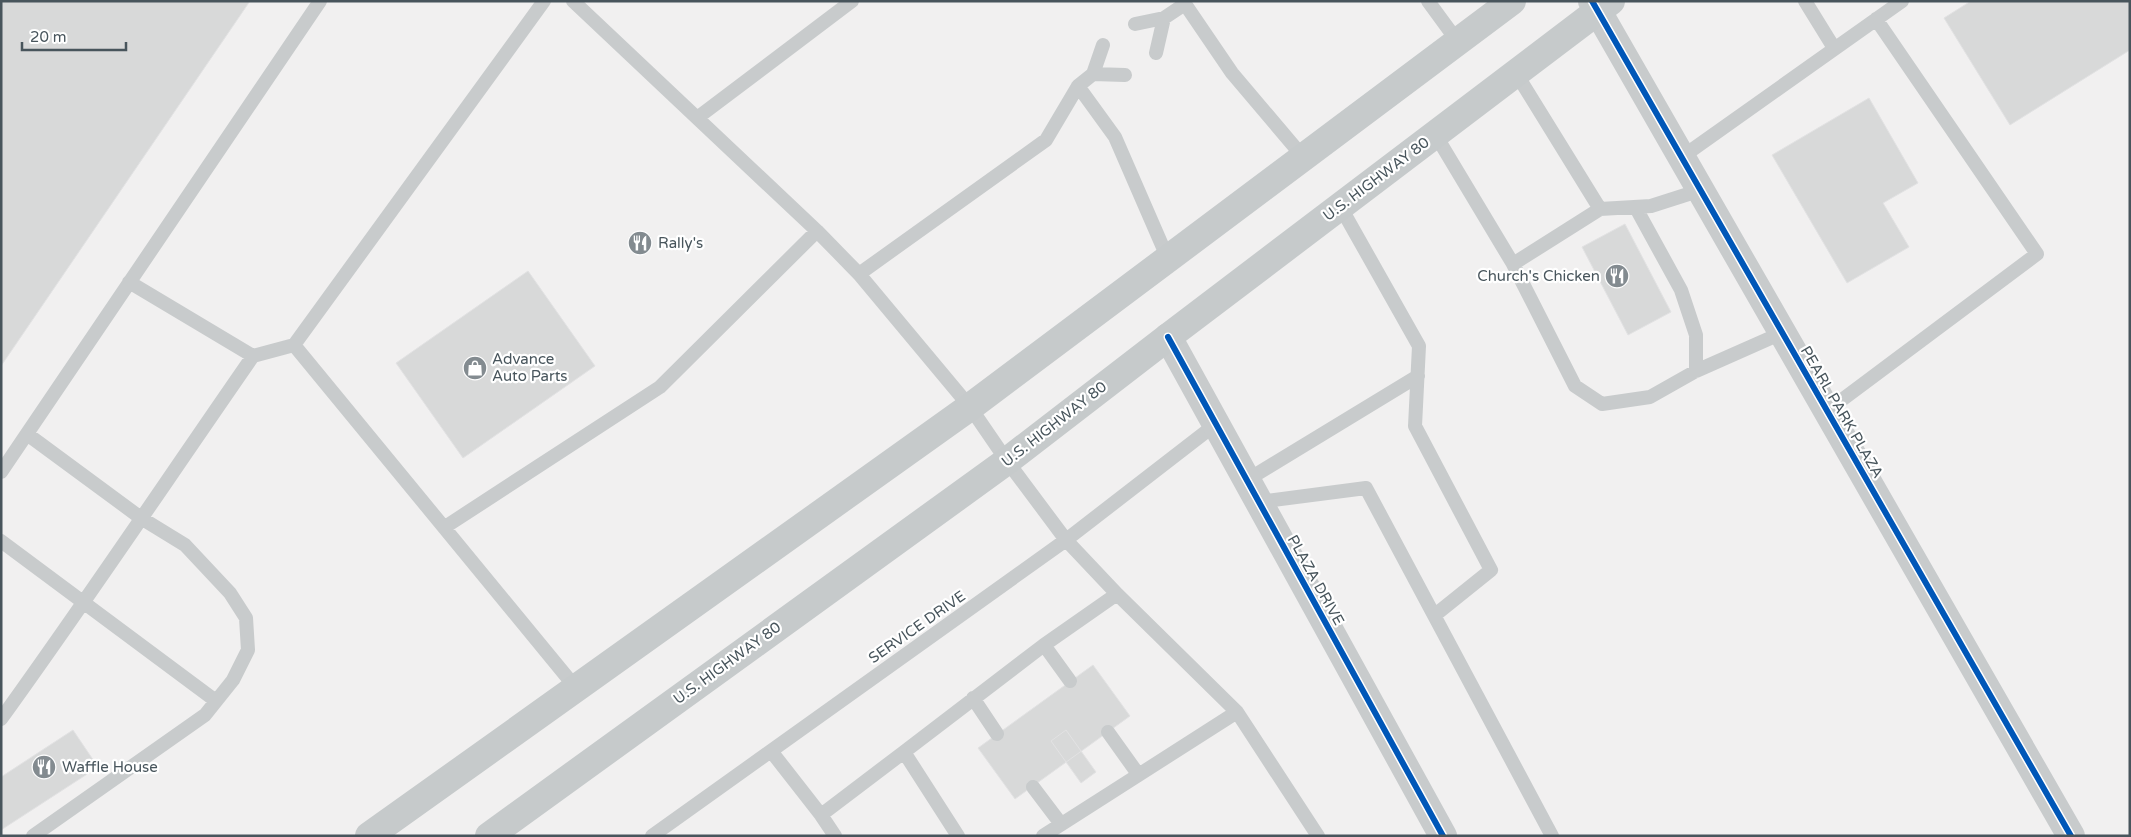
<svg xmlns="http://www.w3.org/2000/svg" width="2131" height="837" viewBox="0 0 2131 837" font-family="'Varela Round',sans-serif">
<rect width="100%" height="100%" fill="#f1f0f0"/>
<!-- building -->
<path fill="#d8d9d9" stroke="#e2e2e3" d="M 1,1 L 250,1 L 1,366 Z
M 1971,1 L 2130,1 L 2130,50 L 2010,125 L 1944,18 Z
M 1869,98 L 1918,183 L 1883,203 L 1909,247 L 1847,283 L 1772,155 Z
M 1625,224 L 1671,312 L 1628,335 L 1582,247 Z
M 528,271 L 595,366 L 463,458 L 396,363 Z
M 1093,665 L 1130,716 L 1015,799 L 978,748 Z
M 73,730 L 98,767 L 1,830 L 1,777 Z
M 1066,730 L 1096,772 L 1081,783 L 1051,741 Z"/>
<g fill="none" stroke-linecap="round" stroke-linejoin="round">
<!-- lane -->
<path stroke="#c8cbcc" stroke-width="14" d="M 544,1 L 294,345 L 576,688
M 573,1 L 817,231 L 859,274 L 970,407 L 1007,461 L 1066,540 L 652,836
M 1428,1 L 1458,42
M 1805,1 L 1834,48
M 1135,24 L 1164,18 L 1185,4 L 1232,73 L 1304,158
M 1103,45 L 1093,74 L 1078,86 L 1115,137 L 1168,259
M 1156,53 L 1164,18
M 1516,73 L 1600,209
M 1093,74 L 1125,75
M 697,118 L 852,1
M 1435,134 L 1513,264 L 1575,386 L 1602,404 L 1650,397 L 1696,371 L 1782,333
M 1682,157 L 1902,1
M 1340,206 L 1419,346 L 1415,426 L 1491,570 L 1435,615
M 1636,208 L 1681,290 L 1696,335 L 1696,371
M 1513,264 L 1600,209 L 1651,206 L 1701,190
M 859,274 L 1046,140 L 1078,86
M 129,282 L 253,356 L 294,345
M 1827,411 L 2037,254 L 1876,19
M 1216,424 L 1066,540 L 1117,594 L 1237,712 L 1318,836
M 27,434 L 141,518 L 185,545 L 230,593 L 246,618 L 248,650 L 233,680 L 205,715 L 33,836
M 1,472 L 320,1
M 1247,480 L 1418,376
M 1259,502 L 1366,488 L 1552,836
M 445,527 L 660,387 L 817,231
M 1,541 L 216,701
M 1044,645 L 1070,681
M 973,698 L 997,734
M 1,719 C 87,600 169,477 253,356
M 1108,732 L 1138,774
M 771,751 L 821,815
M 1033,787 L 1061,824
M 835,836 L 821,815 L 904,752
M 958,836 L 904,752 L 1044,645 L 1117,594
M 1043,836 L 1237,712"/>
<!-- street -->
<path stroke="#c8cbcc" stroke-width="28" d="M 1592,1 L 2071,836
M 1168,337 L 1443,836"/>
<!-- primary -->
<path stroke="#c6cacb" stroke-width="28" d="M 369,836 L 970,407 L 1512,1
M 489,836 L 1007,461 L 1168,337 L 1611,1"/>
<!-- cycleway casing -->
<g stroke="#fff" stroke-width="9">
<path id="cycleway" d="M 1592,1 L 2071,836
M 1168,337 L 1443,836"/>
</g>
<!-- cycleway -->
<use href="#cycleway" stroke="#0057b8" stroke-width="6"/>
</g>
<!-- icons -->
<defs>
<g id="restaurant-disc" transform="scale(1.25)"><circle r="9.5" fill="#838b90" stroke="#fff"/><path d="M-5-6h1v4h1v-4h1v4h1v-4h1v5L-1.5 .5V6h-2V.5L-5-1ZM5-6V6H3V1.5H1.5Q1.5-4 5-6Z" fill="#fff"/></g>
<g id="shop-disc" transform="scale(1.25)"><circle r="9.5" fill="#838b90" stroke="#fff"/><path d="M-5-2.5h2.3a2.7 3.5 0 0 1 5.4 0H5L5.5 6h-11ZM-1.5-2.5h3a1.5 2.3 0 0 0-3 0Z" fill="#fff"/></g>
</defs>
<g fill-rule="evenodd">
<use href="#restaurant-disc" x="640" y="243"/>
<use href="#restaurant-disc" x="1617" y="276"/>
<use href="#shop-disc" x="475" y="368"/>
<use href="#restaurant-disc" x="44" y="767"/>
</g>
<g text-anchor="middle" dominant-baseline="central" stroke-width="4.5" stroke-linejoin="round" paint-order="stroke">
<!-- street labels -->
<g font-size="15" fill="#48555c" stroke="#fff">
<text transform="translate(1376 179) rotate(-37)">U.S. HIGHWAY 80</text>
<text transform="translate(1842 412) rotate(60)">PEARL PARK PLAZA</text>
<text transform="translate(1054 424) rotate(-38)">U.S. HIGHWAY 80</text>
<text transform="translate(1316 580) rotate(61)">PLAZA DRIVE</text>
<text transform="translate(917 627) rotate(-35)">SERVICE DRIVE</text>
<text transform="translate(727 663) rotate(-36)">U.S. HIGHWAY 80</text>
</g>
<!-- poi labels -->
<g font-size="15" fill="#48555c" stroke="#fff" text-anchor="start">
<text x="658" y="243">Rally's</text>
<text x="1600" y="276" text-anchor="end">Church's Chicken</text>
<text x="492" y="359">Advance<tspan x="492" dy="17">Auto Parts</tspan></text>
<text x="62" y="767">Waffle House</text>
</g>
</g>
<!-- border -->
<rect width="2131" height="837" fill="none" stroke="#48555c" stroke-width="5"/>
<!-- scale -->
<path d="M22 42v8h104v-8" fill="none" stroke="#48555c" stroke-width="2.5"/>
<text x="30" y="42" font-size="15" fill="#48555c" stroke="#ffffff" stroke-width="4" paint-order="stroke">20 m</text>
</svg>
